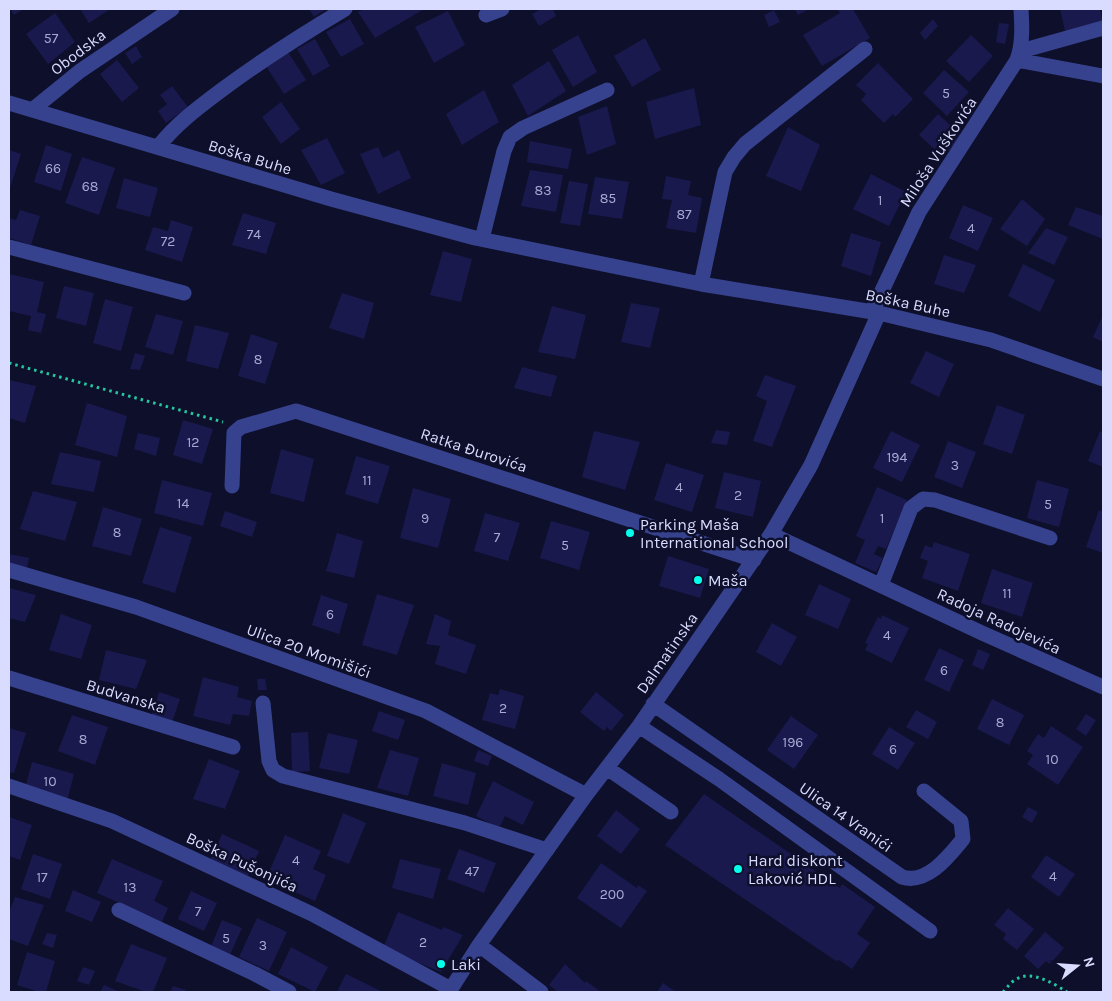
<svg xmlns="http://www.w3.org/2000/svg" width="1112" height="1001" viewBox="0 0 1112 1001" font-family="Karla,sans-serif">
<rect width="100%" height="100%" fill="#0e0f2b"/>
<!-- building -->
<path fill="#1a194e" d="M 10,9 L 23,9 L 14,15 Z
M 80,9 L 110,9 L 89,23 Z
M 309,9 L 326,9 L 314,17 Z
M 364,9 L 424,9 L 375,38 L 358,12 Z
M 541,9 L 553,9 L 556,16 L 539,26 L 532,14 Z
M 795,9 L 809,9 L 798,15 Z
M 838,9 L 853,9 L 870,38 L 822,66 L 803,35 L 840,13 Z
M 1060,9 L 1100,9 L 1103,23 L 1066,35 Z
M 774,10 L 780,22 L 769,27 L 764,15 Z
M 448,11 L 465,45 L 434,63 L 415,27 Z
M 55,13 L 75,42 L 48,64 L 26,34 Z
M 350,19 L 364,44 L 341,57 L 326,32 Z
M 933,19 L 938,26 L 925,40 L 920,33 Z
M 999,23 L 1009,24 L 1005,44 L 996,42 Z
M 578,35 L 597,72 L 573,87 L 552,50 Z
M 971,35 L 993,56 L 969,82 L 946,61 Z
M 645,38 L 661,70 L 632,87 L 614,56 Z
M 315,39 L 330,66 L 313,76 L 297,49 Z
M 136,46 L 142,57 L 132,64 L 125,53 Z
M 288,52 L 306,80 L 284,94 L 266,66 Z
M 117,60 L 139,88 L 122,102 L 100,74 Z
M 549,61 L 566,91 L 528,116 L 512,85 Z
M 878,63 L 913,99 L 895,117 L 893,114 L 884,123 L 861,100 L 866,94 L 856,85 Z
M 944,70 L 969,92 L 947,116 L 923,93 Z
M 172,86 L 188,107 L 166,123 L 158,111 L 167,104 L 160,95 Z
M 694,88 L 701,125 L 655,139 L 646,102 Z
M 484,90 L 499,122 L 462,145 L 446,114 Z
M 281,102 L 300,129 L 281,144 L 262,117 Z
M 607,106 L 616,144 L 587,155 L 578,117 Z
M 938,114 L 962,136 L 943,157 L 919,135 Z
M 788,127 L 820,145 L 801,191 L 766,176 Z
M 327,138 L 345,173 L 321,185 L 301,150 Z
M 530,141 L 572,149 L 568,169 L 527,162 Z
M 46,145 L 72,154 L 61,191 L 34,182 Z
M 378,147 L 383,158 L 399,150 L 411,178 L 378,194 L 360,154 Z
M 9,150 L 21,154 L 10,188 L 9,188 Z
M 82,157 L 115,168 L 99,215 L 65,203 Z
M 530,170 L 563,175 L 556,212 L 521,206 Z
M 871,174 L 906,192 L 889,226 L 853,209 Z
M 666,176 L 691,181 L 688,195 L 702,198 L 696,233 L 666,228 L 672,200 L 662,199 Z
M 595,177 L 629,182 L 622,219 L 588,214 Z
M 124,178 L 158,188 L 150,217 L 116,208 Z
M 569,181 L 588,184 L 580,226 L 560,223 Z
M 1022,199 L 1045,219 L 1027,246 L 1000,229 Z
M 963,205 L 993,218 L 978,251 L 949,238 Z
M 1076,207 L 1103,216 L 1103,239 L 1068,225 Z
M 20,210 L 40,216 L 31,245 L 9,238 L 9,218 L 16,220 Z
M 243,213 L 276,223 L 266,254 L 232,245 Z
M 171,220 L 193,227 L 182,262 L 145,250 L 153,227 L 168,231 Z
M 1046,228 L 1068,237 L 1054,265 L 1028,253 Z
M 851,233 L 881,242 L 871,276 L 841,266 Z
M 443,251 L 472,259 L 461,302 L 430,295 Z
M 944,255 L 976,265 L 964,293 L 934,284 Z
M 1023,264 L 1055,280 L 1040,312 L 1008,296 Z
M 9,274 L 44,282 L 37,312 L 46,314 L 41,333 L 28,330 L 31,316 L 9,311 Z
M 64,286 L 94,293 L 86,326 L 56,318 Z
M 342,293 L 374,303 L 364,339 L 329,328 Z
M 105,299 L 133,307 L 121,351 L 93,343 Z
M 631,303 L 660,308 L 650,348 L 621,342 Z
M 552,306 L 586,315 L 575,359 L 538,352 Z
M 156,314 L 183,321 L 173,355 L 145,347 Z
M 1103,315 L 1103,342 L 1093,337 Z
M 195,325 L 229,333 L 218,369 L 186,361 Z
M 251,334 L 278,343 L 265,384 L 238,376 Z
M 926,351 L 954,364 L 939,397 L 910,383 Z
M 135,353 L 145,356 L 140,370 L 130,369 Z
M 522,367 L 557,376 L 551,397 L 514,388 Z
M 765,375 L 796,386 L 772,447 L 753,441 L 767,401 L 756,396 Z
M 9,380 L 36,386 L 25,423 L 9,418 Z
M 87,403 L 127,416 L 117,457 L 75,445 Z
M 997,405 L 1025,415 L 1012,454 L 983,444 Z
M 183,420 L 213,429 L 202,464 L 173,455 Z
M 716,430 L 730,432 L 727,445 L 711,443 Z
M 594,431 L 640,442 L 625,490 L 582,477 Z
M 891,431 L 920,445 L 902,482 L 873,468 Z
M 1100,431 L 1103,433 L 1103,467 L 1088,461 Z
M 138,433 L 160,438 L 156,456 L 134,449 Z
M 948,441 L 976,452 L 962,488 L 934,477 Z
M 281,449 L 314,459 L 304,502 L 270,493 Z
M 60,452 L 101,461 L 94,492 L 51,484 Z
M 356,456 L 390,466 L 378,504 L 345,494 Z
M 666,463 L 704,475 L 692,512 L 654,500 Z
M 724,472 L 761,481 L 753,517 L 715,508 Z
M 162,480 L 212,493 L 203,526 L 154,513 Z
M 1037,480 L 1069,489 L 1059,527 L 1027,518 Z
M 877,487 L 907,500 L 886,549 L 878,546 L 874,554 L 883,558 L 876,572 L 855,563 L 865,540 L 856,536 Z
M 413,488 L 451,499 L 438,548 L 400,538 Z
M 33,491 L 77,502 L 65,541 L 20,529 Z
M 103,507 L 142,519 L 131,556 L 92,546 Z
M 1099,510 L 1103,512 L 1103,553 L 1086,547 Z
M 225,511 L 257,522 L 252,537 L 220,526 Z
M 485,513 L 520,523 L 508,561 L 474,551 Z
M 551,521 L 590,532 L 579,570 L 540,558 Z
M 160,527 L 192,537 L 175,593 L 142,583 Z
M 337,533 L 363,541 L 354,578 L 326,571 Z
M 934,542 L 970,554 L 958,591 L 922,578 L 928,561 L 920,558 L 925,545 L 932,548 Z
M 9,554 L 29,558 L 26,572 L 9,568 Z
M 668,556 L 709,569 L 700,598 L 659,586 Z
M 992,569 L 1033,583 L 1022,617 L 981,603 Z
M 819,584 L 851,599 L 838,629 L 805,615 Z
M 9,588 L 36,595 L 25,622 L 9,618 Z
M 377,594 L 414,605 L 397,655 L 362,645 Z
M 321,595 L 348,604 L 339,634 L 312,625 Z
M 61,614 L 92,625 L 81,659 L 49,650 Z
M 435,614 L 451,621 L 448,635 L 476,645 L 466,674 L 435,664 L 440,646 L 426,644 Z
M 882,615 L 909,628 L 892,663 L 865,650 L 868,644 L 865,643 L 878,617 L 881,619 Z
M 772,623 L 797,637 L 781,666 L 756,652 Z
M 939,648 L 964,660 L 949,692 L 924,680 Z
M 978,649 L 990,654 L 983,670 L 972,665 Z
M 106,650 L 147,660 L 136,689 L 99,680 Z
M 203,677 L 239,687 L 237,697 L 252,701 L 249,716 L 233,714 L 230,725 L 193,716 Z
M 257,679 L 265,679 L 267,690 L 258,690 Z
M 500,689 L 524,696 L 515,729 L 482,720 L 490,693 L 498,695 Z
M 159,692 L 180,699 L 171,725 L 150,720 Z
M 596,692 L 624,715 L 611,731 L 607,727 L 604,731 L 580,712 Z
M 992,699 L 1024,715 L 1009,745 L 977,729 Z
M 916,710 L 937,722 L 928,739 L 906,727 Z
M 379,711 L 405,720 L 398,740 L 372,731 Z
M 1086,714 L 1096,720 L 1086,736 L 1076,729 Z
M 72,715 L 108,727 L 95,765 L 58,751 Z
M 791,716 L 818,735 L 794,769 L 767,750 Z
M 1051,726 L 1083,747 L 1058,785 L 1027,764 L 1033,755 L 1027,751 L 1038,734 L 1044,738 Z
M 889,727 L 915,743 L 898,770 L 872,754 Z
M 9,728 L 26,733 L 14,773 L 9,772 Z
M 308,732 L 310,771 L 292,772 L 291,733 Z
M 328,733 L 358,740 L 349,774 L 319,768 Z
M 390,750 L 419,758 L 408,796 L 377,788 Z
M 478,750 L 492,756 L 488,766 L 474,761 Z
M 209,759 L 240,771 L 225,809 L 193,799 Z
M 32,762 L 74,774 L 67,801 L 25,788 Z
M 442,763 L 476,773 L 468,805 L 433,796 Z
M 493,781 L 534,802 L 523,825 L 505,816 L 499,828 L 476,816 Z
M 704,794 L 840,888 L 842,884 L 875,907 L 857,934 L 870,943 L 852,969 L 839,960 L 836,961 L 665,845 Z
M 1028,807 L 1038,812 L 1032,823 L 1022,817 Z
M 616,810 L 640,829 L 621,854 L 597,836 Z
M 343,813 L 366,823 L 349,864 L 327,856 Z
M 9,817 L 32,825 L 20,860 L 9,856 Z
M 222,834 L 259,851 L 247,878 L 210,861 Z
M 285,835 L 321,851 L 313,869 L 326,875 L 315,901 L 266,879 Z
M 459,849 L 496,863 L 484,893 L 447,879 Z
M 33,854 L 62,864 L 50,899 L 21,889 Z
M 1046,855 L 1075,874 L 1059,897 L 1031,877 Z
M 112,859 L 163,881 L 154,901 L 168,908 L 162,922 L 97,893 Z
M 400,859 L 441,869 L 433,899 L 392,888 Z
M 601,863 L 637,888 L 638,885 L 647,891 L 621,928 L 577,898 Z
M 73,890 L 101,902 L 92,922 L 65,911 Z
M 191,891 L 217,903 L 204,931 L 178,919 Z
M 15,897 L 44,905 L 28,946 L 9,939 L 9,912 Z
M 1008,908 L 1034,929 L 1017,950 L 1003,939 L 1006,934 L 994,925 Z
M 398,912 L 442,930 L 443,927 L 463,935 L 441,972 L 383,948 Z
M 257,918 L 287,932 L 269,971 L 239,957 Z
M 222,920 L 242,928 L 229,957 L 210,949 Z
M 1045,932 L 1064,948 L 1050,964 L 1046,961 L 1038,969 L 1024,956 Z
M 47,933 L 57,935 L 53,948 L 42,944 Z
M 131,944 L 167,958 L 153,992 L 146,992 L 115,981 Z
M 291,947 L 328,967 L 315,992 L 278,974 Z
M 27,952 L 55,961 L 46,992 L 39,992 L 17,985 Z
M 565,964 L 585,983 L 586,981 L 601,992 L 558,992 L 549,985 Z
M 83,967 L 95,971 L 89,985 L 77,981 Z
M 346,974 L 383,992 L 337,992 Z
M 663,983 L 676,992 L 657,992 Z
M 104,985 L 120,992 L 100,992 Z
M 173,986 L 186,990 L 185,992 L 170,992 Z"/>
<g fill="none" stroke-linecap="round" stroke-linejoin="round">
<!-- path -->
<path stroke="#25c7a0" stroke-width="3" stroke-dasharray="2.5 4" stroke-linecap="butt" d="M 9,363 L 223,422
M 1003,992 C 1007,988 1010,983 1015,980 C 1030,969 1053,983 1067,992"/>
<!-- minor -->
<path stroke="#36428e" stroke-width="15" d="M 486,15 L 502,9
M 1021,51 L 1103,28
M 1017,60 L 1103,76
M 9,103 L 331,199 L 475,238 L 701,284 L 879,313 L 991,340 L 1103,379
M 32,110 L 80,71 L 172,9
M 158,147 C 177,123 199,107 223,89 C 262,60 303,34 345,9
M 482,239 L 504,151 L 510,137 L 523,128 L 607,90
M 9,247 L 184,293
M 701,284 L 725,172 L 734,157 L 745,144 L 865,49
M 872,312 L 919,212 L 1017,60 C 1023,44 1022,26 1021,9
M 232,486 L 234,433 L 241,427 L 296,411 L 754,560
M 771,534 L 982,633 L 1103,687
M 9,570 L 136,607 L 426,711 L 586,795
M 881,585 L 911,508 L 923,499 L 935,500 L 1050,538
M 9,678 L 233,747
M 263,703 L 269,761 L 273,770 L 283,776 L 465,823 L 547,850
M 653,704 L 902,877 C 927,885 949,856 963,839 L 961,821 L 924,791
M 639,726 L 719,779 L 930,931
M 607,768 L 671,812
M 9,786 L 112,821 L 312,914 L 451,989
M 119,910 L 255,974 L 289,992
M 479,945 L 541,992
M 449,992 L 479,945 L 586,795 L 639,726 L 771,534 L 811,465 L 879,313"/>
</g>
<!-- markers -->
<g fill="#05ffec" stroke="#0e0f2b" stroke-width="2">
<circle cx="630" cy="533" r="5"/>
<circle cx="698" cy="580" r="5"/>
<circle cx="738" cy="869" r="5"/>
<circle cx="441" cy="964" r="5"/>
</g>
<g text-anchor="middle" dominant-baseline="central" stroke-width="5" stroke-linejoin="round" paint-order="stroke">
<!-- number labels -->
<g font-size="14" fill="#a9aad3">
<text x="51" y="38">57</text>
<text x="946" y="93">5</text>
<text x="53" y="168">66</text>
<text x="90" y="186">68</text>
<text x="543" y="190">83</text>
<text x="608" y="198">85</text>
<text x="880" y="200">1</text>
<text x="684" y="214">87</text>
<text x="971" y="228">4</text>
<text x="254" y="234">74</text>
<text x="168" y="241">72</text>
<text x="258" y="359">8</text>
<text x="193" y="442">12</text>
<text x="897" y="457">194</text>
<text x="955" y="465">3</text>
<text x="367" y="480">11</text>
<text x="679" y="487">4</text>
<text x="738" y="495">2</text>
<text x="183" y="503">14</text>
<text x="1048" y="504">5</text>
<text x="425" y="518">9</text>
<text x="882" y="518">1</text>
<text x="117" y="532">8</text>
<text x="497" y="537">7</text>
<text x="565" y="545">5</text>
<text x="1007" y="593">11</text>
<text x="330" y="614">6</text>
<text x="887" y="635">4</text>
<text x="944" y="670">6</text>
<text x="503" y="708">2</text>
<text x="1000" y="722">8</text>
<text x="83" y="739">8</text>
<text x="793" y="742">196</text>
<text x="893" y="749">6</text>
<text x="1052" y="759">10</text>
<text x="50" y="781">10</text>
<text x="296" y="860">4</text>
<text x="472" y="871">47</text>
<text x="1053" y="876">4</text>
<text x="42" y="877">17</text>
<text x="130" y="887">13</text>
<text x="612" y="894">200</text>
<text x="198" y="911">7</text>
<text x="226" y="938">5</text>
<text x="423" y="942">2</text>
<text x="263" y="945">3</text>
</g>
<!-- street labels -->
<g font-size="16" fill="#d9dbff" stroke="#0e0f2b">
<text transform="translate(78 52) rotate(-37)">Obodska</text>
<text transform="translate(938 152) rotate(-57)">Miloša Vuškovića</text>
<text transform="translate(250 157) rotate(17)">Boška Buhe</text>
<text transform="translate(908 303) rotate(12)">Boška Buhe</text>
<text transform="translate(474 450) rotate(18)">Ratka Đurovića</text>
<text transform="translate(999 621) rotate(25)">Radoja Radojevića</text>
<text transform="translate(309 651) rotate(20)">Ulica 20 Momišići</text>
<text transform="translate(667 653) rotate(-55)">Dalmatinska</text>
<text transform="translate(126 696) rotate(17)">Budvanska</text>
<text transform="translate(846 817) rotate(35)">Ulica 14 Vranići</text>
<text transform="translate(242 862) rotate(25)">Boška Pušonjića</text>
</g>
<!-- poi labels -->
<g font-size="16" fill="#d9dbff" stroke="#0e0f2b" text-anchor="start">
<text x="640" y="524">Parking Maša<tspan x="640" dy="18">International School</tspan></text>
<text x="708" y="580">Maša</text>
<text x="748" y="860">Hard diskont<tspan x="748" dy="18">Laković HDL</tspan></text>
<text x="451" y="964">Laki</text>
</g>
</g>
<!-- border -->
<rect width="1112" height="1001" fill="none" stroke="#d9dbff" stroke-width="20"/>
<!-- north arrow -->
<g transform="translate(1077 966) rotate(73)" stroke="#0e0f2b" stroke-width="4" paint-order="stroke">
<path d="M0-4L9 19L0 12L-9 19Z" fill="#d9dbff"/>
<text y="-8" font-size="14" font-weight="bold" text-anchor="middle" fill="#d9dbff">N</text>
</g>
</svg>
